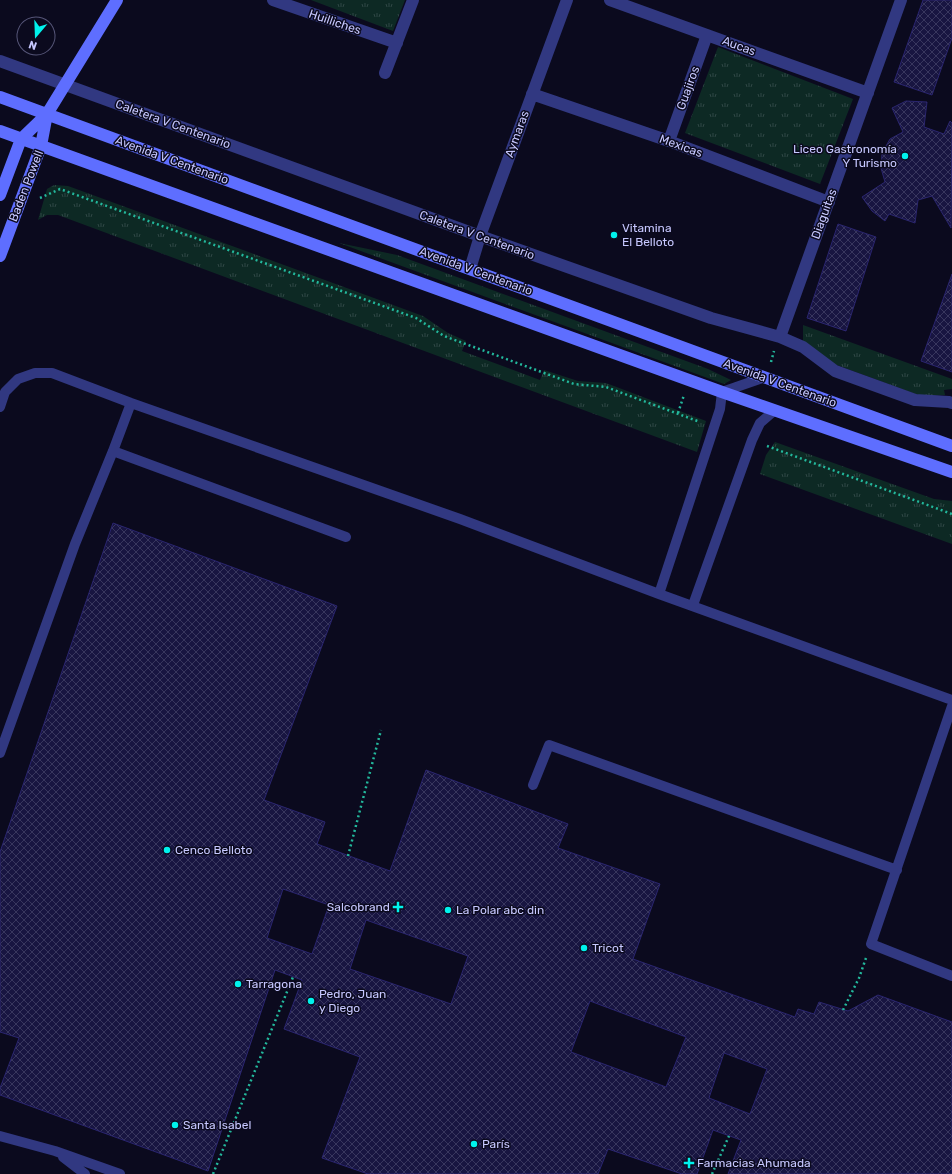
<svg xmlns="http://www.w3.org/2000/svg" width="952" height="1174" viewBox="0 0 952 1174" font-family="Rubik,sans-serif">
<defs>
<pattern id="grass-tufts" width="24" height="20" patternUnits="userSpaceOnUse"><rect width="24" height="20" fill="#0d2924"/><path d="M3 7l-1-3M5 7V3M7 7l1-3M15 17l-1-3M17 17v-4M19 17l1-3" fill="none" stroke="#2f4745"/></pattern>
<pattern id="building-cross-hatch" width="8" height="8" patternUnits="userSpaceOnUse"><rect width="8" height="8" fill="#181541"/><path d="M0 0l8 8M0 8l8-8" fill="none" stroke="#38365e"/></pattern>
</defs>
<rect width="100%" height="100%" fill="#0b0a1e"/>
<!-- grass -->
<path fill="url(#grass-tufts)" d="M 311,0 L 405,0 L 393,31 Z
M 718,47 L 853,99 L 820,184 L 685,133 Z
M 54,185 L 68,186 L 423,316 L 448,333 L 466,341 L 462,351 L 540,380 L 544,370 L 578,381 L 606,383 L 706,421 L 697,452 L 58,215 L 47,215 L 38,220 L 47,189 Z
M 339,243 L 397,255 L 708,369 L 731,380 L 724,384 Z
M 803,325 L 952,379 L 952,389 L 944,390 L 945,395 L 921,396 L 834,364 L 803,342 Z
M 775,442 L 934,499 L 952,501 L 952,544 L 760,474 L 766,455 Z"/>
<!-- building -->
<path fill="url(#building-cross-hatch)" stroke="#2a256f" fill-rule="evenodd" d="M 923,0 L 952,0 L 952,38 L 932,95 L 894,82 Z
M 906,101 L 927,102 L 924,127 L 944,134 L 950,121 L 952,123 L 951,228 L 932,196 L 918,200 L 915,223 L 889,214 L 885,221 L 872,211 L 862,197 L 885,182 L 881,168 L 882,153 L 890,139 L 903,132 L 892,108 Z
M 838,224 L 876,237 L 846,331 L 807,318 Z
M 952,274 L 952,372 L 921,361 Z
M 113,523 L 337,606 L 264,800 L 325,822 L 317,844 L 390,871 L 426,770 L 568,824 L 558,848 L 660,884 L 633,959 L 795,1017 L 798,1009 L 814,1014 L 819,1002 L 848,1011 L 878,995 L 952,1022 L 952,1174 L 728,1174 L 741,1140 L 713,1130 L 697,1174 L 682,1174 L 608,1149 L 598,1174 L 368,1174 L 322,1158 L 360,1057 L 284,1029 L 302,980 L 275,970 L 208,1171 L 0,1095 L 0,1088 L 19,1038 L 0,1032 L 0,852 ZM 283,889 L 329,905 L 312,954 L 267,938 ZM 366,920 L 468,956 L 451,1004 L 350,969 ZM 590,1001 L 686,1037 L 666,1087 L 571,1052 ZM 724,1053 L 767,1069 L 750,1114 L 709,1098 Z"/>
<g fill="none" stroke-linecap="round" stroke-linejoin="round">
<!-- path -->
<path stroke="#23b89c" stroke-width="2.5" stroke-dasharray="2 3" stroke-linecap="butt" d="M 40,198 L 60,189 L 416,318 L 444,336 L 574,384 L 606,387 L 700,422
M 771,362 L 774,351
M 678,413 L 684,395
M 767,446 L 952,514
M 348,856 L 381,730
M 843,1010 L 859,978 L 866,958
M 213,1174 L 293,977
M 712,1174 L 729,1136"/>
<!-- lane -->
<path stroke="#313881" stroke-width="10" d="M 0,407 L 5,392 L 18,379 L 35,373 L 52,373 L 131,403 L 460,519 L 659,594 L 952,700
M 113,451 L 346,537
M 659,594 L 720,409 L 722,392 L 765,377
M 693,605 L 752,440 L 760,423 L 775,410
M 952,706 L 871,944 L 952,976
M 0,753 L 75,544 L 113,451 L 131,403
M 533,785 L 549,745 L 897,870
M 0,1136 L 55,1151 L 120,1174
M 63,1157 L 85,1174"/>
<!-- street -->
<path stroke="#313881" stroke-width="12" d="M 273,0 L 397,43
M 610,0 L 868,93
M 0,61 L 480,236 L 711,318 L 780,337 L 803,347 L 835,371 L 915,400 L 949,402 L 952,403
M 385,73 L 413,0
M 532,94 L 669,141 L 829,202
M 669,141 L 707,35
M 470,269 L 480,236 L 567,0
M 780,337 L 901,0"/>
<!-- secondary -->
<path stroke="#5e6eff" stroke-width="12" d="M 0,97 L 952,446
M 0,131 L 722,392 L 952,472
M 0,195 L 21,139 L 47,114 L 117,0
M 0,256 L 41,146 L 47,114"/>
</g>
<!-- markers -->
<g fill="#00f2ec" stroke="#0b0a1e" stroke-width="1.5">
<circle cx="905" cy="156" r="4"/>
<circle cx="614" cy="235" r="4"/>
<circle cx="167" cy="850" r="4"/>
<path d="M396 901h4v4h4v4h-4v4h-4v-4h-4v-4h4z"/>
<circle cx="448" cy="910" r="4"/>
<circle cx="584" cy="948" r="4"/>
<circle cx="238" cy="984" r="4"/>
<circle cx="311" cy="1001" r="4"/>
<circle cx="175" cy="1125" r="4"/>
<circle cx="474" cy="1144" r="4"/>
<path d="M687 1157h4v4h4v4h-4v4h-4v-4h-4v-4h4z"/>
</g>
<g text-anchor="middle" dominant-baseline="central" stroke-width="3" stroke-linejoin="round" paint-order="stroke">
<!-- street labels -->
<g font-size="12" fill="#c7c8ff" stroke="#0b0a1e">
<text transform="translate(335 22) rotate(19)">Huilliches</text>
<text transform="translate(739 46) rotate(20)">Aucas</text>
<text transform="translate(688 88) rotate(-70)">Guajiros</text>
<text transform="translate(173 124) rotate(20)">Caletera V Centenario</text>
<text transform="translate(517 134) rotate(-70)">Aymaras</text>
<text transform="translate(681 146) rotate(20)">Mexicas</text>
<text transform="translate(172 160) rotate(20)">Avenida V Centenario</text>
<text transform="translate(26 186) rotate(-69)">Baden Powell</text>
<text transform="translate(824 214) rotate(-70)">Diaguitas</text>
<text transform="translate(477 235) rotate(20)">Caletera V Centenario</text>
<text transform="translate(476 271) rotate(20)">Avenida V Centenario</text>
<text transform="translate(780 383) rotate(20)">Avenida V Centenario</text>
</g>
<!-- poi labels -->
<g font-size="12" fill="#c7c8ff" stroke="#0b0a1e" text-anchor="start">
<text x="897" y="149" text-anchor="end">Liceo Gastronomía<tspan x="897" dy="14">Y Turismo</tspan></text>
<text x="622" y="228">Vitamina<tspan x="622" dy="14">El Belloto</tspan></text>
<text x="175" y="850">Cenco Belloto</text>
<text x="390" y="907" text-anchor="end">Salcobrand</text>
<text x="456" y="910">La Polar abc din</text>
<text x="592" y="948">Tricot</text>
<text x="246" y="984">Tarragona</text>
<text x="319" y="994">Pedro, Juan<tspan x="319" dy="14">y Diego</tspan></text>
<text x="183" y="1125">Santa Isabel</text>
<text x="482" y="1144">París</text>
<text x="697" y="1163">Farmacias Ahumada</text>
</g>
</g>
<!-- north arrow -->
<g transform="translate(36 36) rotate(199)"><circle r="19" fill="#0b0a1e" stroke="#565678"/>
<path d="M0-3L7 15L0 10L-7 15Z" fill="#00f2ec"/>
<text y="-6" font-size="11" font-weight="bold" text-anchor="middle" fill="#c7c8ff">N</text>
</g>
</svg>
